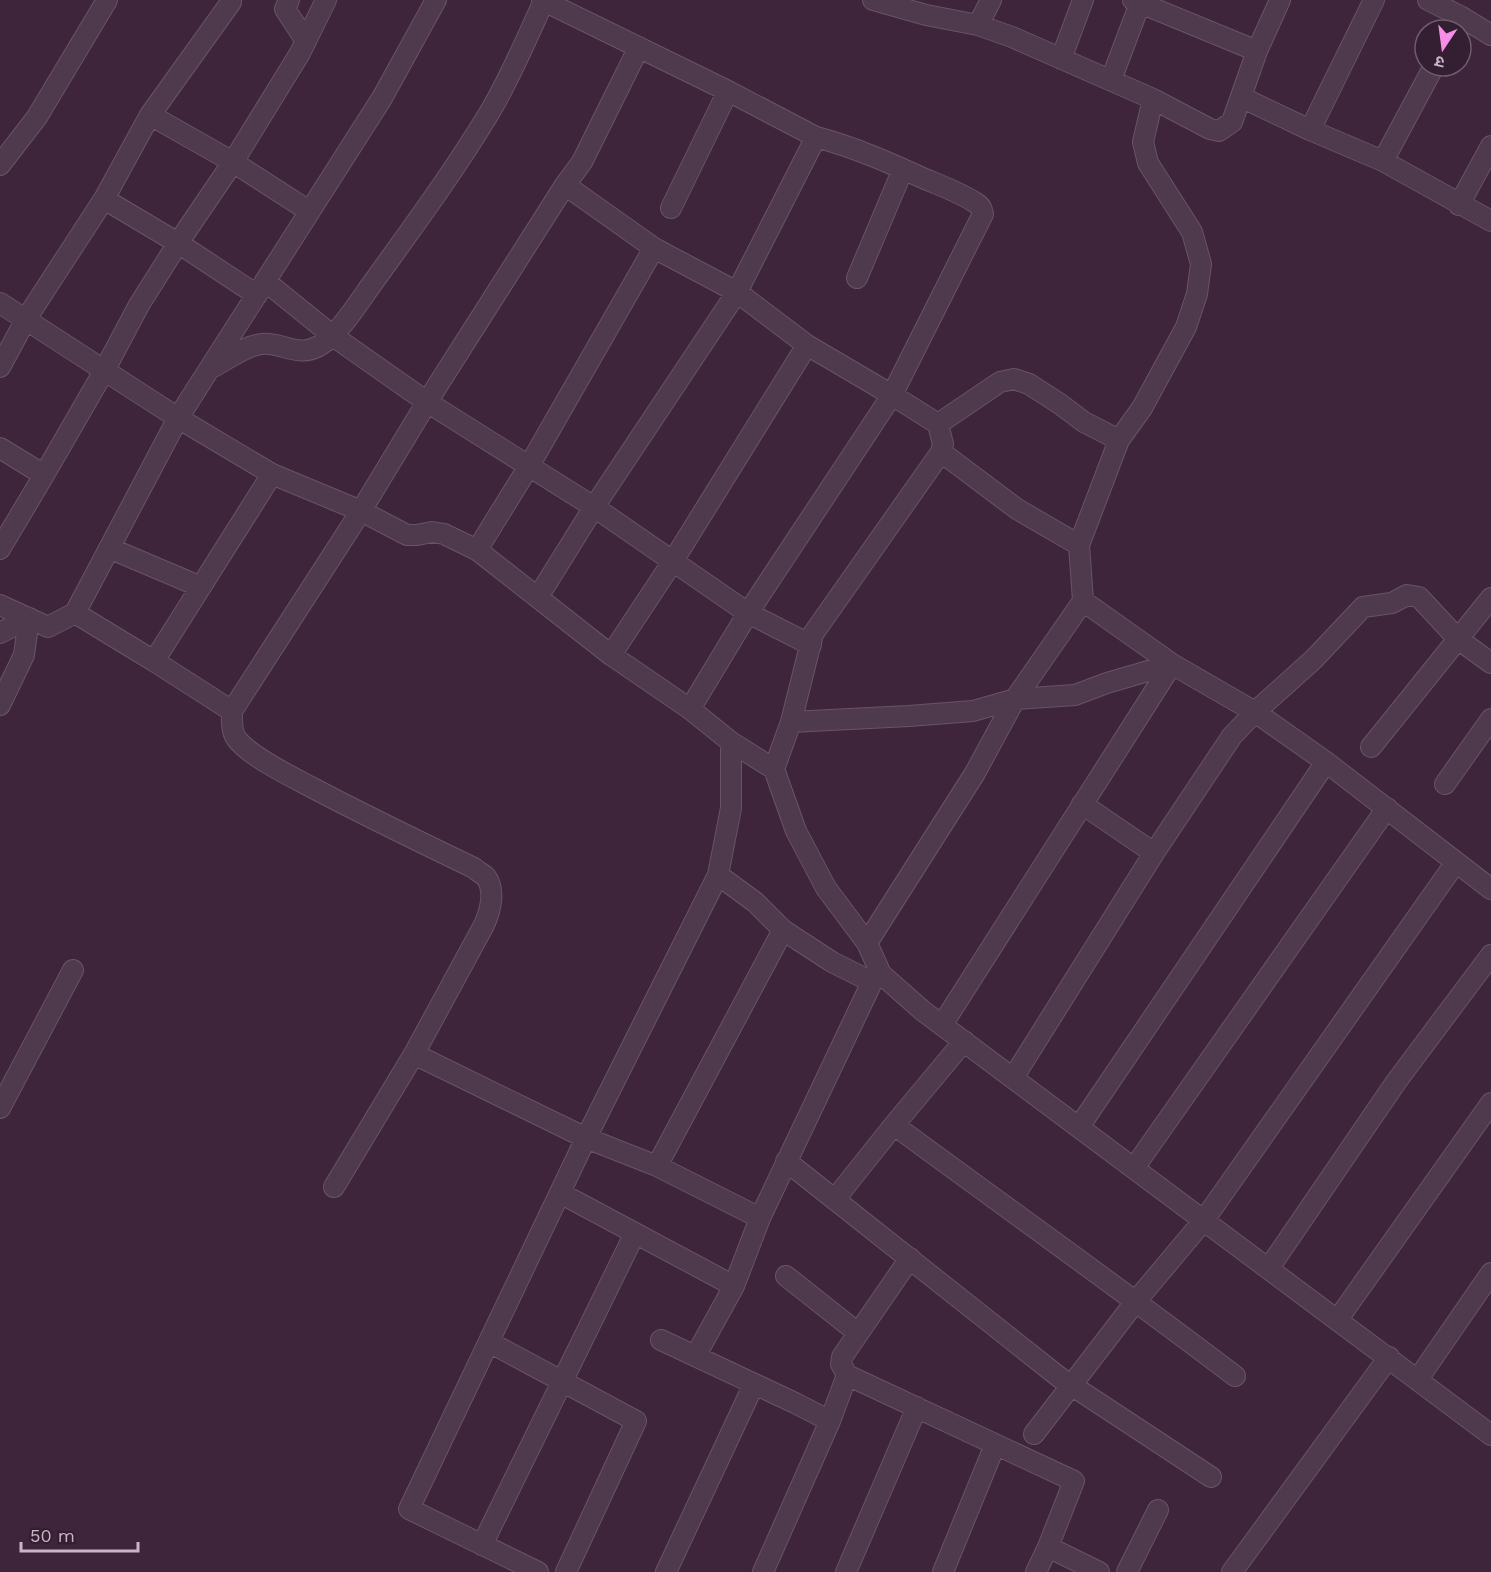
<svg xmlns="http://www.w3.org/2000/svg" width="1491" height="1572" viewBox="0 0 1491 1572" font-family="'Work Sans','Noto Sans Devanagari',sans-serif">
<rect width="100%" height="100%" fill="#3f253c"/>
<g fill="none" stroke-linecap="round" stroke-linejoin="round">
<!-- minor casing -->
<g stroke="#695466" stroke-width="22">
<path id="minor" d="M 289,0 L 285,9 L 306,41
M 873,0 L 926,15 L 978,25 L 1012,37 L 1153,99 L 1210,129 L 1219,131 L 1232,122 L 1257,51 L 1280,0
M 1133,0 L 1257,51
M 1428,0 L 1460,16 L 1491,35
M 978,25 L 991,0
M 1061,59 L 1083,0
M 1111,80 L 1140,3
M 1241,97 L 1310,130 L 1383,161 L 1491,221
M 150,115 L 233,162 L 309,211
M 1310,130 L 1374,0
M 1383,161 L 1434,66
M 0,165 L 37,117 L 107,0
M 565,185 L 654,248 L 737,292 L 807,345 L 892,395 L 938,424 L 943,444 L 941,452 L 813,634 L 791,722
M 104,199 L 178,243 L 257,295
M 1459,205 L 1491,146
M 671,208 L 728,91
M 857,278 L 903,169
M 265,281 L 333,336 L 427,402 L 594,507 L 748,613 L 811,645
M 0,303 L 178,418 L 272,474 L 361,511 L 407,535 L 417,535 L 432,532 L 444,534 L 477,550 L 611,655 L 690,709 L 731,742 L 774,769 L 796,831 L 826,888 L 867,943 L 881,974 L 923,1011 L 1491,1435
M 0,367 L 26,319 L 104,199 L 150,115 L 231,2
M 213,367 C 227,360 246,345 262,344 C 283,342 297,358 319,346 C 341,333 361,298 377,277 C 415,224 454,171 488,115 C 510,79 526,39 544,1
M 938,424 L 1000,382 L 1014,379 L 1029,384 L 1060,404 L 1084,422 L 1119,440
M 0,448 L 44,475
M 941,452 L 1017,509 L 1079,545
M 109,548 L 201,587
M 0,549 L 44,475 L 104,371 L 139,305 L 178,243 L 233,162 L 300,53 L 326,0
M 477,550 L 529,466 L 654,248
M 538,597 L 594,507 L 737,292 L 816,137 L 728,91 L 542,0
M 1083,601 L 1172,664 L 1255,712 L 1326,762 L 1491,889
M 0,605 L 48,627 L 75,613 L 154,661 L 232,711
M 75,613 L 178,418 L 382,98 L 436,0
M 0,633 L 29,618 L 24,655 L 0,705
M 611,655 L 673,561 L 807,345
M 154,661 L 272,474
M 690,709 L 748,613 L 892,395 L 983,214 C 982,209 981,206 976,203 C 961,193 942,186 925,179 C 890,163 854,147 816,137
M 1371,747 L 1491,598
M 774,769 L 791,722 L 909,716 L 973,711 L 1015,699 L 1075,695 L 1107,683 L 1172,664
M 1445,784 L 1491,719
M 1082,804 L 1154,853
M 718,875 L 755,902 L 783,930 L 832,962 L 872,982
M 867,943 L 975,773 L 1015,699 L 1083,601 L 1079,545 L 1119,440 L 1142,408 L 1186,327 L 1197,294 L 1201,264 L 1192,232 L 1148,163 L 1143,142 L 1153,99
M 942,1025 L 1172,664
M 414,1054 L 586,1138 L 657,1166 L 760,1218
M 1013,1078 L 1154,853 L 1232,736 L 1255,712 L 1314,659 L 1363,607 L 1392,603 L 1407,595 L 1419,597 L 1458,639 L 1491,663
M 0,1108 L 73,970
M 894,1125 C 1008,1209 1122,1290 1235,1376
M 1079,1127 L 1326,762
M 786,1161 L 1059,1377 L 1211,1477
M 657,1166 L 783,930
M 1134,1168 L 1387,808
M 334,1187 L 414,1054 L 484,925 C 490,912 496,891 486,877 C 483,874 477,871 474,868 C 420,842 366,816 313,788 C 292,777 249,756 236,738 C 231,730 232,720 232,711 L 361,511 L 427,402 L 565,185 L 582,162 L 639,47
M 560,1193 L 734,1286
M 835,1199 L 894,1125 L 964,1041
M 910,1258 L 842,1357 L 841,1364 L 847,1375 L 1074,1481 L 1048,1547 L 1036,1572
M 1269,1268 L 1396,1082 L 1491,955
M 786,1276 L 858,1333
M 1338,1319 L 1491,1103
M 661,1340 L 795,1403 L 830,1421
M 489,1342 L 636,1421 L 566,1572
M 696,1355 L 734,1286 L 760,1218 L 872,982 L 881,974
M 1418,1379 L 1491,1273
M 1034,1434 L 1136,1301 L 1204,1220 L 1456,862
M 482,1545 L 635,1233
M 1048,1547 L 1099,1572
M 538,1572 L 409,1509 L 586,1138 L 718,875 L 731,808 L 731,742
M 666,1572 L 754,1384
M 763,1572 L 830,1421 L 847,1375
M 846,1572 L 917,1407
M 943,1572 L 995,1445
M 1127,1572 L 1158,1510
M 1232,1572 L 1389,1357"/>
</g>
<!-- minor -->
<use href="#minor" stroke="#4f394c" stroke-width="20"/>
</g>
<!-- north arrow -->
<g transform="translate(1443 48) rotate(193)"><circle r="28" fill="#341e31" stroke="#705a6d" stroke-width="1.5"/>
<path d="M0-4.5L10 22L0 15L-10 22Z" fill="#f68de7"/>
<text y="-9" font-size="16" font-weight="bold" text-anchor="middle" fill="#c9b5c6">उ</text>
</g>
<!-- scale -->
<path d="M21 1542v9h117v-9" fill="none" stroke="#c9b5c6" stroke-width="3"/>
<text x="30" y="1542" font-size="18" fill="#c9b5c6" stroke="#341e31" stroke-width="4.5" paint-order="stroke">50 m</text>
</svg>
